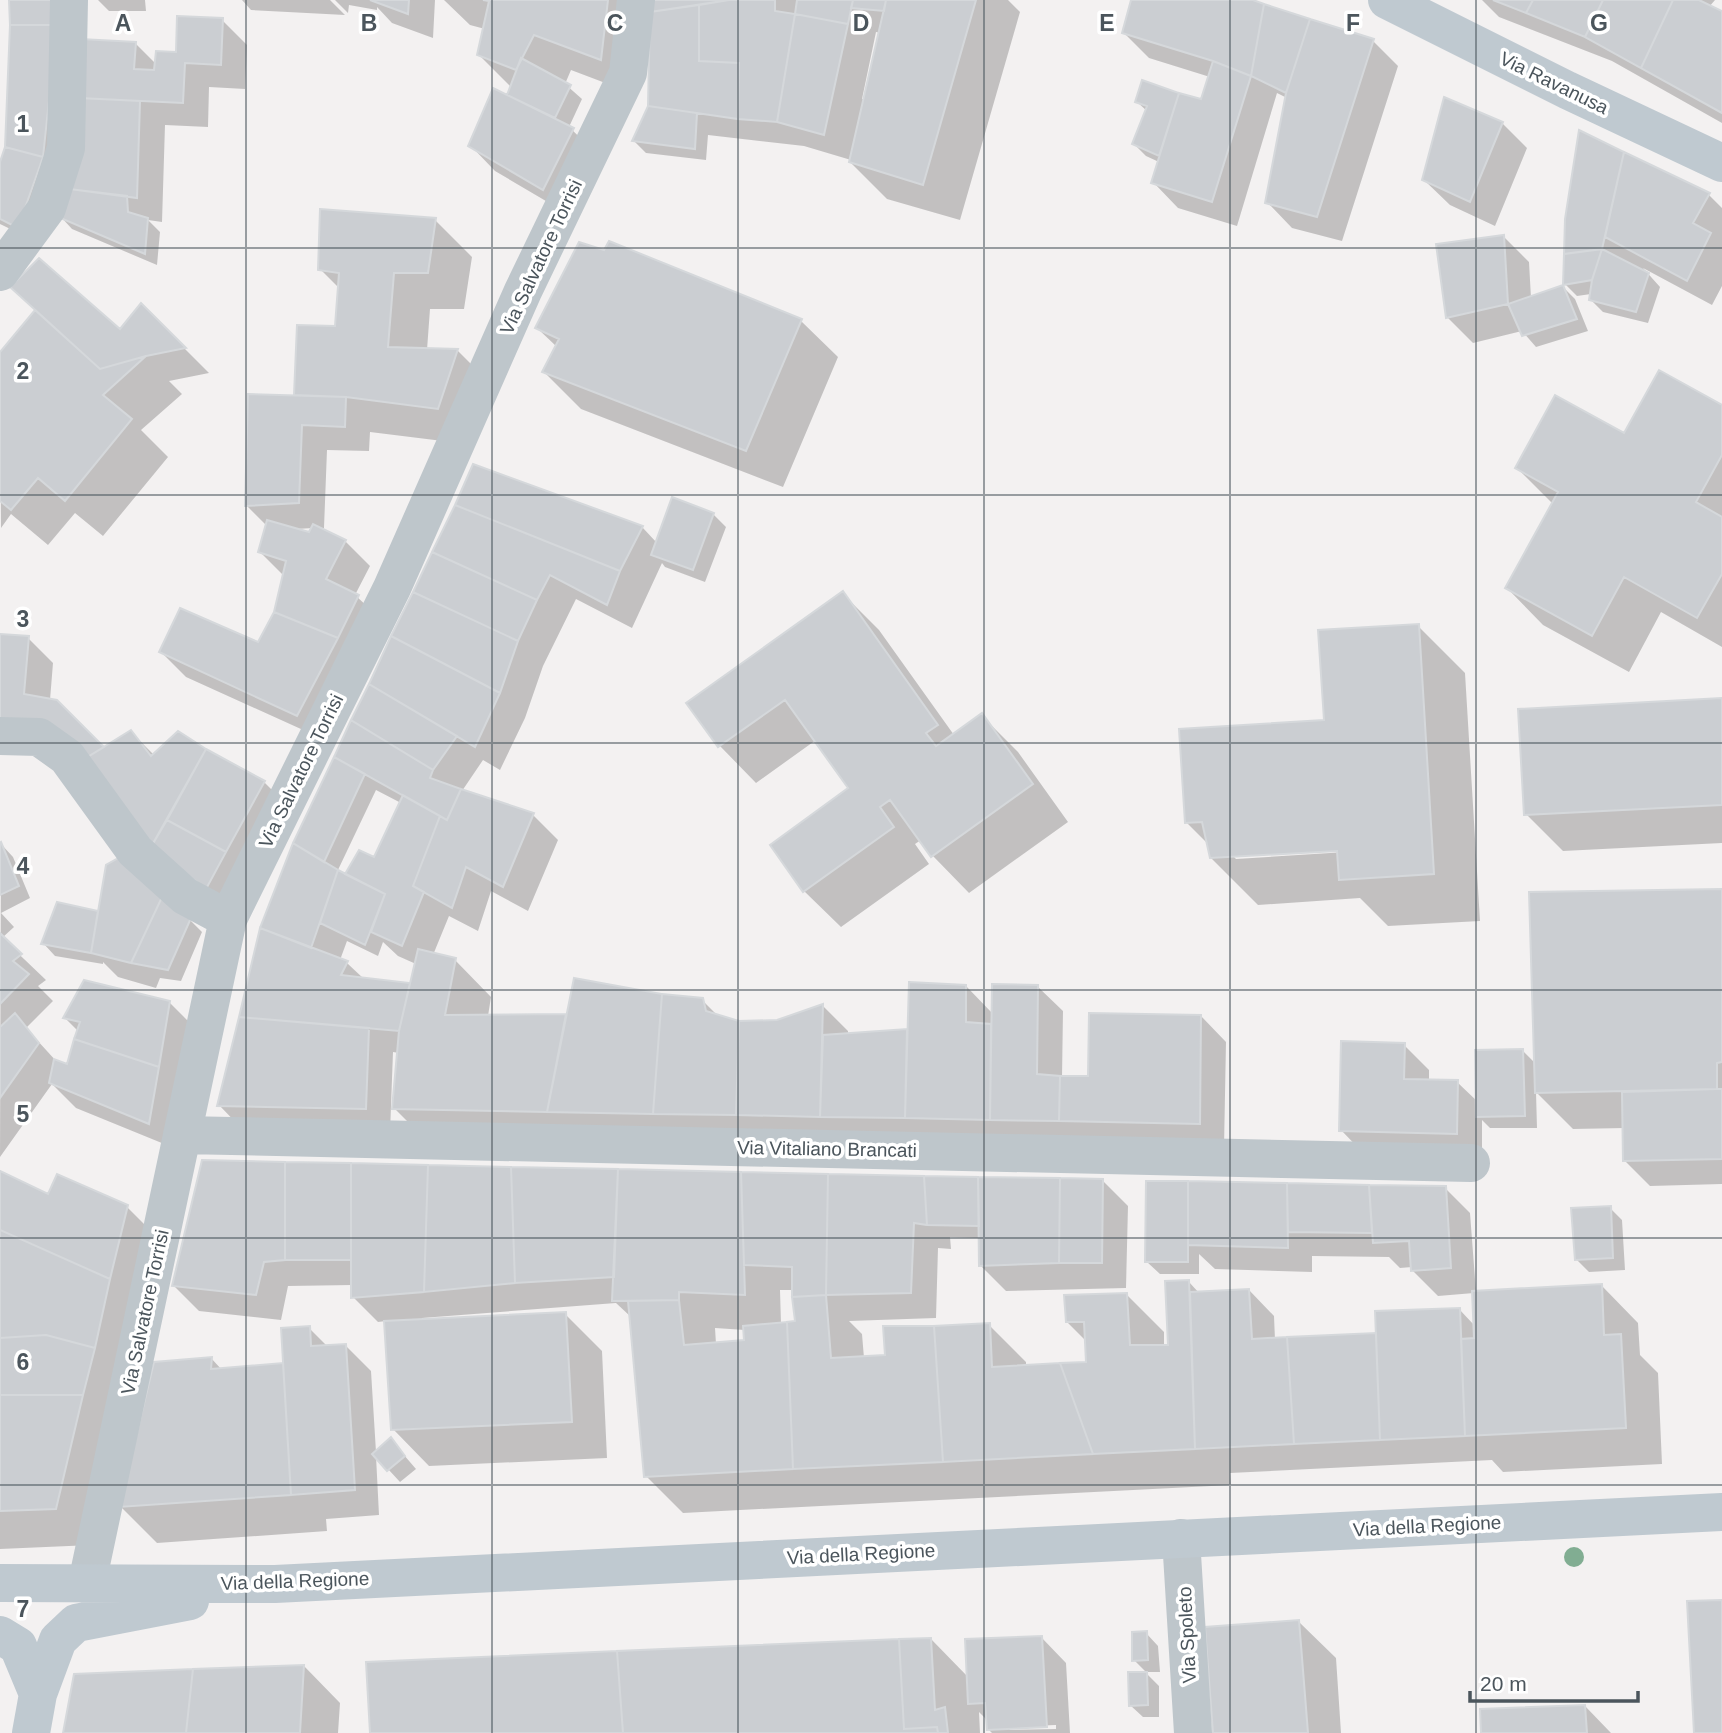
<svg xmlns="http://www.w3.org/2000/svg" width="1722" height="1733" viewBox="0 0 1722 1733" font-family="Arial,sans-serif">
<rect width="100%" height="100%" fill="#f3f1f1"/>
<!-- shadow -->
<path fill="#0003" fill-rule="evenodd" d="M 10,0 L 69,39 L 135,43 L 157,65 L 178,53 L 222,20 L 247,45 L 245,89 L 209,87 L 208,127 L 165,125 L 162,222 L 148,220 L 160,232 L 157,265 L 72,229 L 60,216 L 31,239 L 0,224 L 0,164 L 7,147 L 12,25 Z
M 98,0 L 145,0 L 146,11 L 109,11 Z
M 242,0 L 330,0 L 345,15 L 251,10 Z
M 335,0 L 435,0 L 433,38 L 392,23 L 377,7 L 377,10 L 349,5 L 348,13 Z
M 444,0 L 649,0 L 637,95 L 571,70 L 565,84 L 582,99 L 569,127 L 598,155 L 568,214 L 495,171 L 470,145 L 508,97 L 512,88 L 479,55 L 485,29 L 470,25 Z
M 654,0 L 1008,0 L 1020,12 L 960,220 L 887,199 L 850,162 L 851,160 L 804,146 L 708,135 L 706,160 L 646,153 L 634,141 L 650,106 ZM 876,32 L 881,33 L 865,99 L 862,99 Z
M 1133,0 L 1248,0 L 1373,41 L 1398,66 L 1342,241 L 1292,228 L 1267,202 L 1287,98 L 1277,93 L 1237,226 L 1178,208 L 1153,182 L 1159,162 L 1146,156 L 1134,144 L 1147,111 L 1137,102 L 1143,82 L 1202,102 L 1210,77 L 1149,58 L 1124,33 Z
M 1482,0 L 1715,0 L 1709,7 L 1722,13 L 1722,123 L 1612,61 L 1499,17 Z
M 1502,123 L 1527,148 L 1495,226 L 1450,205 L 1424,180 Z
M 1581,133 L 1709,195 L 1722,208 L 1722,286 L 1712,305 L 1643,268 L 1660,287 L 1648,323 L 1603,312 L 1591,300 L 1591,294 L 1577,296 L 1565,284 Z
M 435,220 L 472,257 L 464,309 L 430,309 L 427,350 L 457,350 L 494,387 L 475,445 L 370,432 L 369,451 L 327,450 L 324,528 L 319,528 L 345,541 L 370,566 L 355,595 L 383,621 L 323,739 L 186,677 L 161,652 L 259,645 L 275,612 L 284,576 L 260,552 L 267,526 L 247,506 L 299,397 L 296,394 L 336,328 L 340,289 L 320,269 ZM 313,528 L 309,534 L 296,529 Z
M 1504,237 L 1529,262 L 1531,298 L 1563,287 L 1575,299 L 1588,331 L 1536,347 L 1522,331 L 1473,343 L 1448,318 Z
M 610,244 L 801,321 L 838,357 L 783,487 L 581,409 L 544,372 L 557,347 L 537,328 L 604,252 Z
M 141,305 L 209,373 L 169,381 L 182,394 L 141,430 L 168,457 L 103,536 L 75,513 L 48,545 L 11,514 L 1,528 L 0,355 L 36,311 L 120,331 Z
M 1722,407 L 1722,647 L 1661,612 L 1629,672 L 1543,625 L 1507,588 L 1553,504 L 1517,468 Z
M 474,466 L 643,528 L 657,543 L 713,514 L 726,527 L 705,582 L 665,567 L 662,563 L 632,628 L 576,599 L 543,666 L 525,718 L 500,770 L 483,760 L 462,791 L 533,815 L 558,840 L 528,911 L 491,891 L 478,931 L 449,916 L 433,955 L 455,960 L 491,997 L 488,1016 L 565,1015 L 567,1017 L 662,996 L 702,1000 L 719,1017 L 738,1023 L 777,1022 L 823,1006 L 848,1031 L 848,1035 L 909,1031 L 966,986 L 993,1014 L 1037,986 L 1063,1011 L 1062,1078 L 1090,1078 L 1201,1016 L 1226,1042 L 1224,1148 L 431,1145 L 394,1108 L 399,1053 L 393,1052 L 390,1133 L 243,1130 L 219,1105 ZM 376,790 L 401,803 L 375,859 L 346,876 L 337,872 ZM 347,941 L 378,956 L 383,942 L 398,956 L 416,964 L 411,985 L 364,979 L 347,963 L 340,960 Z
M 842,593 L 879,630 L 954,735 L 982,716 L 1018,752 L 1068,822 L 969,893 L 933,856 L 921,840 L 915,844 L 929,864 L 841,927 L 804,891 L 851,789 L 816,740 L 756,783 L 720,746 L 689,703 Z
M 1418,626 L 1465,673 L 1480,921 L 1388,926 L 1360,898 L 1258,905 L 1211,858 L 1208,844 L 1186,822 L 1325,722 ZM 1346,848 L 1346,852 L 1236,859 L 1232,855 Z
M 0,636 L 28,638 L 53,663 L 50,700 L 104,749 L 131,732 L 154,755 L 178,733 L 264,782 L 289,807 L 219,900 L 180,880 L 90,763 L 0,744 Z
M 1722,700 L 1722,843 L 1563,851 L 1526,814 Z
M 1,844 L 13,857 L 30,898 L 1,913 L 14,927 L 2,938 L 46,980 L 38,986 L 53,1001 L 26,1028 L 57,1062 L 68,1066 L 79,1032 L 65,1018 L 169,1002 L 194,1027 L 174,1148 L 76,1108 L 52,1084 L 0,1157 Z
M 1722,890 L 1722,1184 L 1650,1186 L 1625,1161 L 1625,1128 L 1573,1129 L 1536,1092 L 1537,1128 L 1490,1128 L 1482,1120 L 1482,1158 L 1366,1156 L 1341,1130 L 1404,1045 L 1429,1070 L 1429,1081 L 1457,1082 L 1478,1102 L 1523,1051 L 1536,1064 Z
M 97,913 L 99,915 L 189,919 L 202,932 L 181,981 L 160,978 L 156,988 L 118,977 L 103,962 L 103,964 L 55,956 L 43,943 Z
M 203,1162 L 1103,1181 L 1128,1206 L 1126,1288 L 1006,1291 L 981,1266 L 981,1238 L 950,1237 L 951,1249 L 938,1248 L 936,1318 L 849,1321 L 862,1334 L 864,1358 L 887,1357 L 989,1325 L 1026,1362 L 1026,1367 L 1087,1364 L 1086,1341 L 1067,1322 L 1127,1295 L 1164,1332 L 1164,1346 L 1170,1346 L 1189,1282 L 1200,1294 L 1249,1290 L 1274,1316 L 1275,1340 L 1378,1335 L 1459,1309 L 1475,1326 L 1474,1293 L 1438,1296 L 1413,1271 L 1412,1267 L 1400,1268 L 1389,1257 L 1312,1256 L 1312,1272 L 1215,1269 L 1199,1254 L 1199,1274 L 1160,1274 L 1147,1262 L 1148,1182 L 1445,1188 L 1470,1213 L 1476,1292 L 1602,1286 L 1638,1323 L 1640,1355 L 1658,1373 L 1662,1464 L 1503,1472 L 1492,1460 L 1230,1473 L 1231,1485 L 683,1513 L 646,1476 L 631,1317 L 616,1303 L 422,1318 L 422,1321 L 565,1314 L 602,1351 L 607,1458 L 429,1466 L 393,1429 L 386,1321 L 378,1322 L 353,1297 L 353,1285 L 288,1286 L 281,1320 L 199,1311 L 174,1286 ZM 780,1290 L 794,1290 L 796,1323 L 781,1324 ZM 715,1328 L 745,1330 L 746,1341 L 716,1344 Z
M 0,1173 L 49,1197 L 127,1207 L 152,1232 L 92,1545 L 0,1549 Z
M 1610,1208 L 1622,1220 L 1625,1270 L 1589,1272 L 1577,1260 Z
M 309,1328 L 328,1347 L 346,1346 L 371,1371 L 376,1452 L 391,1440 L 416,1469 L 400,1482 L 376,1456 L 379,1515 L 326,1519 L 327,1531 L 157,1543 L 121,1507 L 211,1358 L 222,1370 L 285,1365 Z
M 1299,1622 L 1336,1658 L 1341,1733 L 1215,1733 Z
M 1146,1633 L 1158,1646 L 1160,1672 L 1146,1672 L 1134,1660 Z
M 1041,1637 L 1066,1663 L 1070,1733 L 992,1733 L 988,1729 L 988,1721 L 979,1712 L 980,1733 L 372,1733 L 931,1639 L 968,1677 ZM 1056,1725 L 1056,1729 L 1010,1730 L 1006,1727 Z
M 304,1666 L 340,1703 L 338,1733 L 64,1733 Z
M 1147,1674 L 1159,1686 L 1159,1717 L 1143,1717 L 1130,1705 Z
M 1585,1706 L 1611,1733 L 1483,1733 Z"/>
<!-- building -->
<path fill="#cbced2" stroke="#d5d8db" stroke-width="2" d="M 9,0 L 57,0 L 57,25 L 10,25 Z
M 370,0 L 409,0 L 408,14 Z
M 483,0 L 608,0 L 601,60 L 534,35 L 516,70 L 477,55 L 489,1 Z
M 652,0 L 729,0 L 650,12 Z
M 729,0 L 775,0 L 775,11 L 795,14 L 777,122 L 738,119 L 739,63 L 699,61 L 699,5 Z
M 797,0 L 853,0 L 848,24 L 795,14 Z
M 853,0 L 886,0 L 884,11 L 851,8 Z
M 886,0 L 976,0 L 923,185 L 849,162 Z
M 1131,0 L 1253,0 L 1264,4 L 1251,76 L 1213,61 L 1122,33 Z
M 1493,0 L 1533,0 L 1526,13 Z
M 1533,0 L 1603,0 L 1585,37 L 1526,13 Z
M 1603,0 L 1673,0 L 1641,68 L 1585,37 Z
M 1673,0 L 1699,0 L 1722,11 L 1722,113 L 1641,68 Z
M 1264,4 L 1310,19 L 1286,93 L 1251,76 Z
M 699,5 L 699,61 L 739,63 L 738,119 L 648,106 L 650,12 Z
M 795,14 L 848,24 L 824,135 L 777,122 Z
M 177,16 L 223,18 L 221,65 L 185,63 L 183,103 L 79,98 L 81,39 L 136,42 L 134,69 L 154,70 L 156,51 L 176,52 Z
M 1310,19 L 1374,39 L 1317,217 L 1265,203 L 1286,93 Z
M 10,25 L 57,25 L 43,157 L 5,147 Z
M 521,58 L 571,85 L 555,118 L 507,95 Z
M 1213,61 L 1251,76 L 1212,202 L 1151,183 L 1179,93 L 1201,99 Z
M 1142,80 L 1179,93 L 1159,156 L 1132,144 L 1147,106 L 1135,102 Z
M 493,88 L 574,128 L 543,190 L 468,146 Z
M 1444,97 L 1503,122 L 1470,202 L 1422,180 Z
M 79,98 L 140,101 L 137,198 L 69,189 Z
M 648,106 L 697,113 L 695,149 L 632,141 Z
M 1579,130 L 1624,152 L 1602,249 L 1564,254 L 1565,219 Z
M 5,147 L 43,157 L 18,228 L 0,219 L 0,162 Z
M 1624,152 L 1710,193 L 1693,223 L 1711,233 L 1687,281 L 1605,237 Z
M 69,189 L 127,196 L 128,212 L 148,218 L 145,254 L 58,217 Z
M 320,209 L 436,218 L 428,273 L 394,273 L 388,347 L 458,349 L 438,409 L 346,397 L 294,395 L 297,325 L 335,326 L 339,273 L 318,270 Z
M 1504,235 L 1508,304 L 1446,318 L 1436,244 Z
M 609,241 L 802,319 L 746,451 L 542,372 L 559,339 L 535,328 L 579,242 L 604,250 Z
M 1602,249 L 1592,280 L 1563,285 L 1564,254 Z
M 1602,249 L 1649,273 L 1636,312 L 1589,300 L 1592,280 Z
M 39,258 L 120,329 L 141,303 L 186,348 L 146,356 L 100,369 L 10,287 Z
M 1563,285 L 1577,319 L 1522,336 L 1508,304 Z
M 35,310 L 100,369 L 146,356 L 103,395 L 132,419 L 65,501 L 38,478 L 11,510 L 0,501 L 0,352 Z
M 1659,370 L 1722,405 L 1722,455 L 1696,502 L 1722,517 L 1722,574 L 1697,618 L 1624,577 L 1592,636 L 1505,588 L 1558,492 L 1515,468 L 1555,395 L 1624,433 Z
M 248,394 L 346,397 L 345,427 L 302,425 L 299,503 L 245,506 Z
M 473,464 L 643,526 L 620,571 L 455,505 Z
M 672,497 L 714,513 L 693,570 L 651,555 Z
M 455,505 L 620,571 L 607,605 L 550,575 L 537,600 L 432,552 Z
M 267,520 L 309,532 L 313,524 L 346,540 L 326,579 L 359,595 L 338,638 L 274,612 L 286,561 L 258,552 Z
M 432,552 L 537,600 L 518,641 L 413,592 Z
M 843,591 L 938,725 L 926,733 L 936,746 L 982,713 L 1033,784 L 931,857 L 890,800 L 880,807 L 894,827 L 803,892 L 770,845 L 848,788 L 785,700 L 718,747 L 686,703 Z
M 413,592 L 518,641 L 500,693 L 391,636 Z
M 180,608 L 258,642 L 274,612 L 338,638 L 297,716 L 159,652 Z
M 1419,624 L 1434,874 L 1339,880 L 1337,851 L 1210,858 L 1202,822 L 1185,823 L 1179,729 L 1324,720 L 1318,630 Z
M 0,634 L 29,636 L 24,694 L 57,700 L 104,747 L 86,758 L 0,723 Z
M 391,636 L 500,693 L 475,747 L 369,684 Z
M 369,684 L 457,736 L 433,770 L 351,720 Z
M 1722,698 L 1722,805 L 1524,815 L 1518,709 Z
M 351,720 L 433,770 L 430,778 L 461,789 L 447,820 L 334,757 Z
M 131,730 L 151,756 L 178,731 L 206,749 L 151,847 L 86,758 Z
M 206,749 L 265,781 L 226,852 L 167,820 Z
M 334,757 L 365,774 L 324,862 L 293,843 Z
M 461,789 L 534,813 L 503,887 L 466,867 L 452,908 L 413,886 L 440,816 L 447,820 Z
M 403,795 L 440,816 L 413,886 L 424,892 L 402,946 L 371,932 L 385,894 L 345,874 L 359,850 L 374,857 Z
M 167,820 L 226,852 L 206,889 L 151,847 Z
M 1,842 L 19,886 L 0,895 L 0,843 Z
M 293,843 L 338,870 L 311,948 L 260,928 Z
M 122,856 L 163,895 L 131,963 L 91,953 L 106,865 Z
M 338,870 L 385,894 L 365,945 L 320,923 Z
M 1722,889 L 1722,1062 L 1717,1063 L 1717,1089 L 1535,1093 L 1529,892 Z
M 163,895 L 191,918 L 168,970 L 131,963 Z
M 57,902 L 98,911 L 91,953 L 41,944 Z
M 260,928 L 348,961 L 341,975 L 410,983 L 399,1031 L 239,1017 Z
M 0,933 L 22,954 L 13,961 L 29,974 L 0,1004 Z
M 418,949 L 456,958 L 445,1015 L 566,1014 L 547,1112 L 392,1109 L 399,1031 Z
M 574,978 L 662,994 L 653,1114 L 547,1112 Z
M 84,980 L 170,1001 L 159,1067 L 74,1039 L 80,1022 L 63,1018 Z
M 909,982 L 966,985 L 966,1022 L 991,1024 L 990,1120 L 905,1118 Z
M 992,984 L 1038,985 L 1037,1074 L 1060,1076 L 1059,1121 L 990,1120 Z
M 662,994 L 703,998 L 706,1011 L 739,1021 L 736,1115 L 653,1114 Z
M 823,1004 L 820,1117 L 736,1115 L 739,1021 L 777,1020 Z
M 15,1013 L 39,1043 L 0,1098 L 0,1027 Z
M 1089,1013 L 1201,1015 L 1200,1124 L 1059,1121 L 1060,1076 L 1088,1076 Z
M 239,1017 L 369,1028 L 366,1109 L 217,1106 Z
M 907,1029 L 905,1118 L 820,1117 L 823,1035 Z
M 74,1039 L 159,1067 L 149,1124 L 49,1083 L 54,1059 L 67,1064 Z
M 1341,1041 L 1405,1043 L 1404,1079 L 1458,1080 L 1457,1134 L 1339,1131 Z
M 1523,1049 L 1525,1116 L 1476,1117 L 1475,1050 Z
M 1717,1089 L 1722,1089 L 1722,1159 L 1623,1161 L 1622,1092 Z
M 202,1160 L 285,1162 L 285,1260 L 264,1262 L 256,1295 L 172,1286 Z
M 285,1162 L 351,1163 L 351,1260 L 285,1260 Z
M 351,1163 L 428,1165 L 424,1292 L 351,1298 Z
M 428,1165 L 511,1167 L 515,1283 L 424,1292 Z
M 511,1167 L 618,1169 L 614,1277 L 515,1283 Z
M 618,1169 L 741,1172 L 745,1295 L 679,1292 L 679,1300 L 612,1301 Z
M 0,1171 L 48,1194 L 57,1174 L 128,1205 L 110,1279 L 0,1230 Z
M 741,1172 L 828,1174 L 826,1295 L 792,1297 L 792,1267 L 744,1265 Z
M 828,1174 L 924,1176 L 927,1225 L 914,1223 L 911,1293 L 826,1295 Z
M 924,1176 L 978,1177 L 979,1226 L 927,1225 Z
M 978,1177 L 1060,1178 L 1059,1263 L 979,1266 Z
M 1060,1178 L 1103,1179 L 1102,1263 L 1059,1263 Z
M 1146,1181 L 1188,1181 L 1188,1262 L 1145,1262 Z
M 1188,1181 L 1287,1183 L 1288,1248 L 1188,1245 Z
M 1287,1183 L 1369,1185 L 1372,1233 L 1288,1232 Z
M 1369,1185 L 1446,1186 L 1451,1268 L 1411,1271 L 1409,1241 L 1373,1243 Z
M 1611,1206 L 1613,1258 L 1575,1260 L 1571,1208 Z
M 0,1230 L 110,1279 L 95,1348 L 46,1335 L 0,1338 Z
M 1189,1280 L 1195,1449 L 1093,1454 L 1060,1363 L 1086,1362 L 1084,1322 L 1066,1322 L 1064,1295 L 1127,1293 L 1130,1345 L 1168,1345 L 1165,1281 Z
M 1602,1284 L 1604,1335 L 1621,1334 L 1626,1428 L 1465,1436 L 1461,1339 L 1474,1338 L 1472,1291 Z
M 1249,1289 L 1252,1339 L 1287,1337 L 1294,1444 L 1195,1449 L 1190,1292 Z
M 826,1295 L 831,1358 L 885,1355 L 883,1326 L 934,1326 L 943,1462 L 793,1469 L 787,1322 L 795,1321 L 792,1297 Z
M 679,1300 L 684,1345 L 744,1340 L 743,1326 L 787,1322 L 793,1469 L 644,1477 L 628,1301 Z
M 1460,1308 L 1465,1436 L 1380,1440 L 1375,1311 Z
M 566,1312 L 572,1422 L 391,1430 L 384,1321 Z
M 990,1323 L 992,1367 L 1060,1363 L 1093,1454 L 943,1462 L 934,1326 Z
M 310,1326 L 311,1346 L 346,1344 L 355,1490 L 291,1495 L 281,1328 Z
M 1376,1333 L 1380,1440 L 1294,1444 L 1287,1337 Z
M 46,1335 L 95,1348 L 83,1395 L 0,1395 L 0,1338 Z
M 212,1357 L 211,1369 L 283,1363 L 291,1495 L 119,1507 L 154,1362 Z
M 0,1395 L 83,1395 L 56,1509 L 0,1511 Z
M 391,1437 L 405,1456 L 387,1471 L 372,1454 Z
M 1722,1600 L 1722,1733 L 1694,1733 L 1687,1601 Z
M 1299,1620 L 1308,1733 L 1213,1733 L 1205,1627 Z
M 1147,1631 L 1148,1660 L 1132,1661 L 1132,1632 Z
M 1042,1636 L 1047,1727 L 987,1730 L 985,1703 L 968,1704 L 965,1639 Z
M 931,1638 L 935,1710 L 945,1707 L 948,1733 L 938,1733 L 937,1727 L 904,1729 L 899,1639 Z
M 899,1639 L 904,1729 L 937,1727 L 938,1733 L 623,1733 L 617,1651 Z
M 617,1651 L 623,1733 L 370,1733 L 366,1662 Z
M 304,1665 L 300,1733 L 186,1733 L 193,1669 Z
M 193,1669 L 186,1733 L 63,1733 L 74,1674 Z
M 1128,1672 L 1147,1672 L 1148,1705 L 1129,1706 Z
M 1585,1705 L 1587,1733 L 1481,1733 L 1480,1709 Z"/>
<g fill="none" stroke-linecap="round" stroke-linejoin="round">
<!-- street -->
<path stroke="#bec6cb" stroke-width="38" d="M 0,272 L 47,208 L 66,148 L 69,0
M 0,736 L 39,737 L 67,757 L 135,851 L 185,896 L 228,919
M 182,1135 L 1471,1163
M 1181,1538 L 1193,1733
M 87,1583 L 228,919 L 392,588 L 523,291 L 628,73 L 636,0"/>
<!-- secondary -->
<path stroke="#bfc9d0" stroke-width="38" d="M 1387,0 L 1567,90 L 1722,163
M 0,1583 L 275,1584 L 1722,1512
M 0,1635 L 18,1646 L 38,1694 L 31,1733
M 38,1694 L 58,1640 L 76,1623 L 190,1601"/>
</g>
<!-- trees -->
<circle fill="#81ad92" cx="1574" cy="1557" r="10"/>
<!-- grid -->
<path fill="none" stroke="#4b555c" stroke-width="2" stroke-opacity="0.55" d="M 246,0 L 246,1733M 492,0 L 492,1733M 738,0 L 738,1733M 984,0 L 984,1733M 1230,0 L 1230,1733M 1476,0 L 1476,1733M 0,248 L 1722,248M 0,495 L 1722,495M 0,743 L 1722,743M 0,990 L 1722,990M 0,1238 L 1722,1238M 0,1485 L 1722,1485"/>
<g text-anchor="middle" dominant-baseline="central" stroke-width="7" stroke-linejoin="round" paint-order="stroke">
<!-- street labels -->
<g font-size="19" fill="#4b555c" stroke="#fff">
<text transform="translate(1554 83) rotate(26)">Via Ravanusa</text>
<text transform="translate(541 257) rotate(-65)">Via Salvatore Torrisi</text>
<text transform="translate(301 771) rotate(-64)">Via Salvatore Torrisi</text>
<text transform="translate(827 1149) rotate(1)">Via Vitaliano Brancati</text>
<text transform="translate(145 1312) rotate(-78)">Via Salvatore Torrisi</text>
<text transform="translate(1427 1526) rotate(-3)">Via della Regione</text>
<text transform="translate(861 1554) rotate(-3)">Via della Regione</text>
<text transform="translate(295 1581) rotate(-2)">Via della Regione</text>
<text transform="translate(1187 1635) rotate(-93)">Via Spoleto</text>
</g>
</g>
<g font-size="23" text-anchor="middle" font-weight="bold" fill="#4b555c" stroke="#fff" stroke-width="7" stroke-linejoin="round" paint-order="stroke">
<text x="123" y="31">A</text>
<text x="369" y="31">B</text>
<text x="615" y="31">C</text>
<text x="861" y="31">D</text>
<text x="1107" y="31">E</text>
<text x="1353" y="31">F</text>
<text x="1599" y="31">G</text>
<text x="23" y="132">1</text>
<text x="23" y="379">2</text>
<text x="23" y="627">3</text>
<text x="23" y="874">4</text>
<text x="23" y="1122">5</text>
<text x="23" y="1370">6</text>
<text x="23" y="1617">7</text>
</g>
<!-- scale -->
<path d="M1470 1691v10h168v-10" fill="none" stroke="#4b555c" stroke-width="3.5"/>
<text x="1480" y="1691" font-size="21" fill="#4b555c" stroke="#ffffff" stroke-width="5" paint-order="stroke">20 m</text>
</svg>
